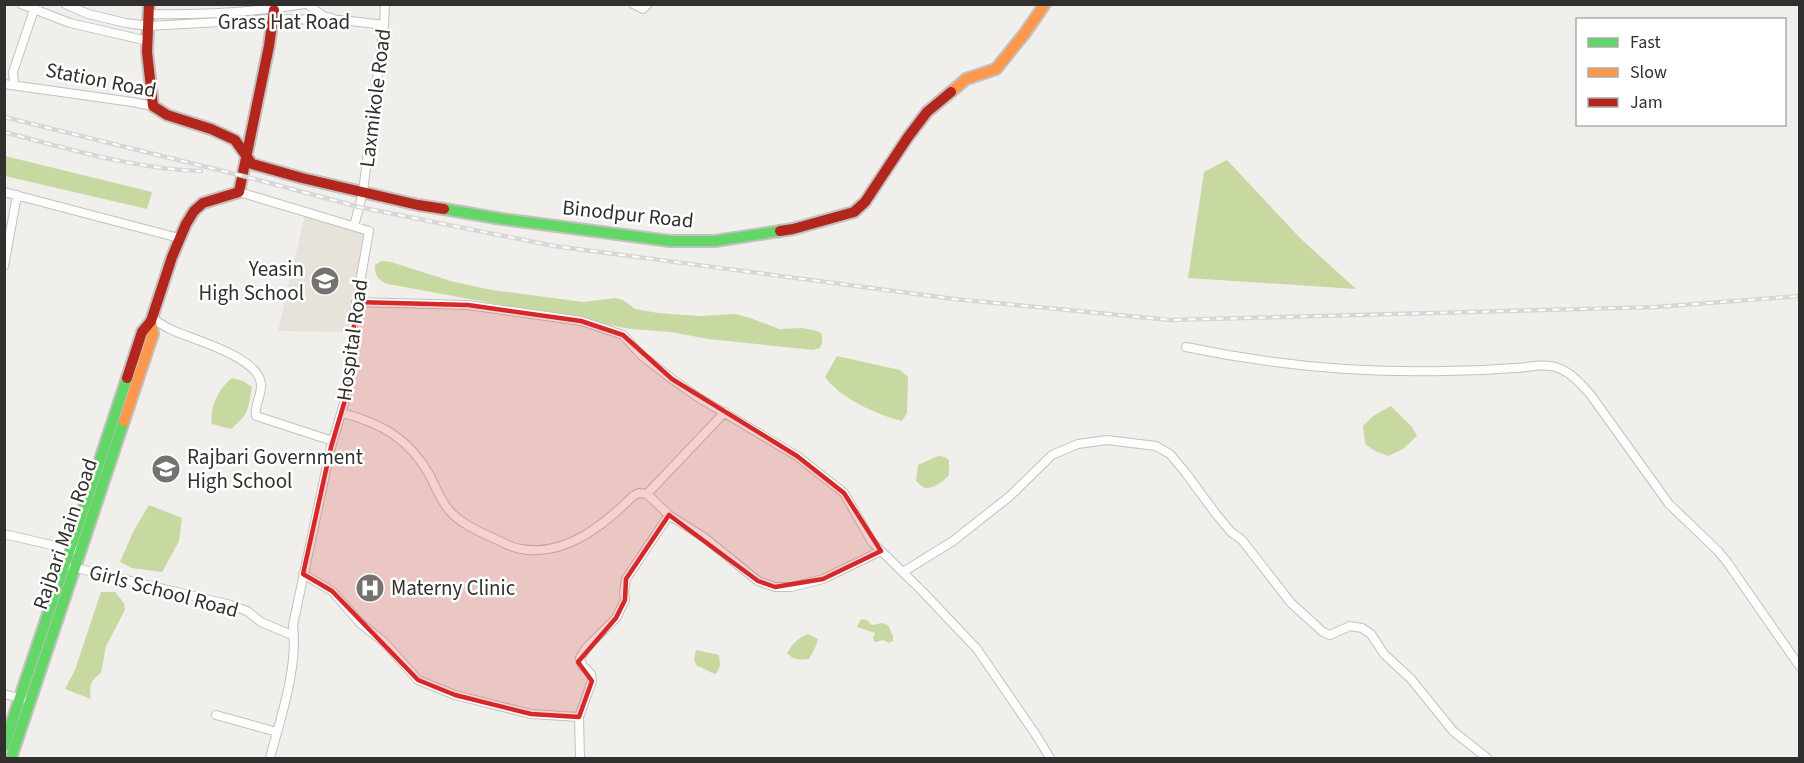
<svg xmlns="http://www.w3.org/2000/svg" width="1804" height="763" viewBox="0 0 1804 763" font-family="'Source Sans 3',sans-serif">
<rect width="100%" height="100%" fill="#f1efec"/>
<!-- built -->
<path fill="#e7e2da" d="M 305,215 L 368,232 L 351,332 L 278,331 Z"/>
<!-- water -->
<path fill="#c8d8a1" d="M 5,156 L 152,192 L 147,209 L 5,176 Z
M 1227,160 L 1300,238 L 1356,289 L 1188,278 L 1204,172 Z
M 381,261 L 391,262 L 454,282 L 492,290 L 583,302 L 615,298 L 623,300 L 635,309 L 658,313 L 699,316 L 735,314 L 750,318 L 779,329 L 802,328 L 817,331 L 822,334 L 822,343 L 820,348 L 813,350 L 708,339 L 671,332 L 631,329 L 388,284 C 379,281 374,275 375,265 Z
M 837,356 L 900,370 L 908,377 L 907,413 L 902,421 C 877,415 840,398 825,377 Z
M 232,378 L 243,381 L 252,387 C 248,410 249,414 231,429 L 212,424 C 209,407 219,388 232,378 Z
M 1391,406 L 1412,427 L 1417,436 L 1403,449 L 1388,456 L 1375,451 L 1365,444 L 1363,426 L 1373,416 Z
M 938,456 L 945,457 L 949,460 L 949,475 C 945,480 932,490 925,488 C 922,487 918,483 916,481 L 918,465 Z
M 149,505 L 182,518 L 179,541 L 162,572 L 132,568 L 120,562 L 134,530 Z
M 101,592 L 115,592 L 124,603 L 125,610 L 106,646 L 101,673 C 90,681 89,686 91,699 L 65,689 L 75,670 Z
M 861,619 L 867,620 L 872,625 L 882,623 L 888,625 L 893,636 L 893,641 L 889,643 L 883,640 L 876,642 L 874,641 L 873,638 L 875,633 L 857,627 Z
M 808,634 L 818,639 L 816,646 L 809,659 C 800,660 793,660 787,653 C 793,644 797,638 808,634 Z
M 696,650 L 719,655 L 720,666 L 716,674 C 708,672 704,668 697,666 L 694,660 Z"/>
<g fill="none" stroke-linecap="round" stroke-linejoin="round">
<!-- street casing -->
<g stroke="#c3c1be" stroke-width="10">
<path id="street" d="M 21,4 L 70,23 L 148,41
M 65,4 L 88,14 L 126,23 L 149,26 L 273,19 L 342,20 L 384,25
M 307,4 L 325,17 L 332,18
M 633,4 L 643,9 L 648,4
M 149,14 C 201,15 254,12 305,4
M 4,84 L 132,102 L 153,106
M 14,84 L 13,72 L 36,4
M 4,192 L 179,238
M 239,192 L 369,231 L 354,317 L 348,390 L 331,447 L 293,625 C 298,669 281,716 270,758
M 354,226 L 363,192 L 384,25 L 385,4
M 4,266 L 17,195
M 356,302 L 468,305 L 581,321 L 623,335 L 641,355 L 672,379 L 696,396 L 797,456 L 844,493 L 872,542 L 922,591 L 977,649 L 1036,735 L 1050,758
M 152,318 C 158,322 165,327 172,330 C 194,340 259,357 261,384 C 262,395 254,405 256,416 L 333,441
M 1186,347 C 1271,365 1359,373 1445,371 C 1468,371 1491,370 1514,368 C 1525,368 1539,364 1550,366 C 1566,367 1580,383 1590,394 L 1669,504 L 1718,551 L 1727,562 L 1800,667
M 342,413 C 381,423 408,438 429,474 C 435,485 440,500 449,510 C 457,521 479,532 491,537 C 501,541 511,548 521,549 C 565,557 604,525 633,496 L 639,493 L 647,494 L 669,515 L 705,538 L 758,581 L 775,587 L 791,587 L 823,579 L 881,551
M 647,494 L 725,412
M 4,534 L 73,550
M 72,567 L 231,605 L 247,611 L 261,622 L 294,636
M 903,572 L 953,541 L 1010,496 L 1052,455 L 1078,444 L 1107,440 L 1156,446 L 1170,454 L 1185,472 L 1216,514 L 1231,532 L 1242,540 L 1291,603 L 1323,632 L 1330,635 L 1350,626 L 1362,628 L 1371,634 L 1384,654 L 1411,679 L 1453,731 L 1487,758
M 303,574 L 332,591 L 360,623 L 384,642 L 418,680 L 455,695 L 531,714 L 579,717 L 580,758
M 4,694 L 22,699
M 216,715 L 277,732
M 579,717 L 592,681 L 591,674 L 582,665 L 580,658 L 587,647 L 616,618 L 625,600 L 624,592 L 626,579 L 669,515"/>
</g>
<!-- fast casing -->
<g stroke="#c3c1be" stroke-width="14">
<path id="fast" d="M 444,209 L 502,219 L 670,241 L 715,241 L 780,231
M 4,746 C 44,623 87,501 127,378
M 11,758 L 124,421"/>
</g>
<!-- slow casing -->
<g stroke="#c3c1be" stroke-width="14">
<path id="slow" d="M 951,92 L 966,79 L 996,69 L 1025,33 L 1045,4
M 124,421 L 153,334 L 151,321"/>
</g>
<!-- jam casing -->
<g stroke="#c3c1be" stroke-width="14">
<path id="jam" d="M 149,4 L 147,52 L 153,106 L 167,115 L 211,129 L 235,140 L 252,164 L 302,178 L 418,205 L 444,209
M 780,231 L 793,229 L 854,212 L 865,202 L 908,137 L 927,112 L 951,92
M 127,378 L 142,332 L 151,321 L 172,257 L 186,224 L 194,211 L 203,203 L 239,192 L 269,46 L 274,10"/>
</g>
<!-- street -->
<use href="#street" stroke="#fdfdfc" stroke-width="8"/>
<!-- fast -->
<use href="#fast" stroke="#63d668" stroke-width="10"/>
<!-- slow -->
<use href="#slow" stroke="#ff974d" stroke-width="10"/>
<!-- jam -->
<use href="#jam" stroke="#b3261e" stroke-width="10"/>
<!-- rail casing -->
<g stroke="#d8d7d7" stroke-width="4.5">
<path id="rail" d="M 4,117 L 243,176 L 359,207 L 554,246 L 954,299 L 1170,320 L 1656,307 L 1800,296
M 4,132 C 69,149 134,169 201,171"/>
</g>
<!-- rail -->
<use href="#rail" stroke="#fff" stroke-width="2" stroke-dasharray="7" stroke-linecap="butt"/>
</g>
<!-- marked area -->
<path fill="#d62828" fill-opacity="0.2" stroke="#d62828" stroke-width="4.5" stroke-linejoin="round" d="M 356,302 L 468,305 L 581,321 L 623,335 L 672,379 L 797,456 L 844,493 L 881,551 L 823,579 L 775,587 L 758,581 L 669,515 L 626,579 L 625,600 L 616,618 L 578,662 L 592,681 L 579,717 L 531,714 L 455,695 L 418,680 L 332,591 L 303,574 L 331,447 L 348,390 Z"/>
<!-- icons -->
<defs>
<g id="school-disc" transform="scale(1.5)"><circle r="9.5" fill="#757370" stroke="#fff"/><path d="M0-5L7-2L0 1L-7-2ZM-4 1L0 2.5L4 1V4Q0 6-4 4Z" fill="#fff"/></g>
<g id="hospital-disc" transform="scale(1.5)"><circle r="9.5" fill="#757370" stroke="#fff"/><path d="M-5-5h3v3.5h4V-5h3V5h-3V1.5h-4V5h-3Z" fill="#fff"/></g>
</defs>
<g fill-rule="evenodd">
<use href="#school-disc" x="325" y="281"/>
<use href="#school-disc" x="166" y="469"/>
<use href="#hospital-disc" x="370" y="588"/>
</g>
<g text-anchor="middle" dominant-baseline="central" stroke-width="5" stroke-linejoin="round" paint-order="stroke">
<!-- street labels -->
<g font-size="21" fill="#32302e" stroke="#fff">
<text x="284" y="22">Grass Hat Road</text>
<text transform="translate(101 80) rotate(11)">Station Road</text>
<text transform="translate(375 98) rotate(-83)">Laxmikole Road</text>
<text transform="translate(628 214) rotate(6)">Binodpur Road</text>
<text transform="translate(352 340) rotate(-82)">Hospital Road</text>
<text transform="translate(65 534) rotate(-71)">Rajbari Main Road</text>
<text transform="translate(164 591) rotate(15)">Girls School Road</text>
</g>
<!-- poi labels -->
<g font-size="21" fill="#32302e" stroke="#fff" text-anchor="start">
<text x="304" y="269" text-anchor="end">Yeasin<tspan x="304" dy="24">High School</tspan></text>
<text x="187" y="457">Rajbari Government<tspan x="187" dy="24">High School</tspan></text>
<text x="391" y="588">Materny Clinic</text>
</g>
</g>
<!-- border -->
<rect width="1804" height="763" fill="none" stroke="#32302e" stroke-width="12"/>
<!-- legend -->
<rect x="1576" y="18" width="210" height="108" fill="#ffffff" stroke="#adacab" stroke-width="1.5"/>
<rect x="1588" y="38" width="30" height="9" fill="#63d668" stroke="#adacab" stroke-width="1.5"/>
<text x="1630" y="48" font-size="18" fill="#32302e">Fast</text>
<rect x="1588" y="68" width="30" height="9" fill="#ff974d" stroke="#adacab" stroke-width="1.5"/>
<text x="1630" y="78" font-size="18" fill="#32302e">Slow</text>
<rect x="1588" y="98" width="30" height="9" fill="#b3261e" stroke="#adacab" stroke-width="1.5"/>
<text x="1630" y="108" font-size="18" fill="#32302e">Jam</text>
</svg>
